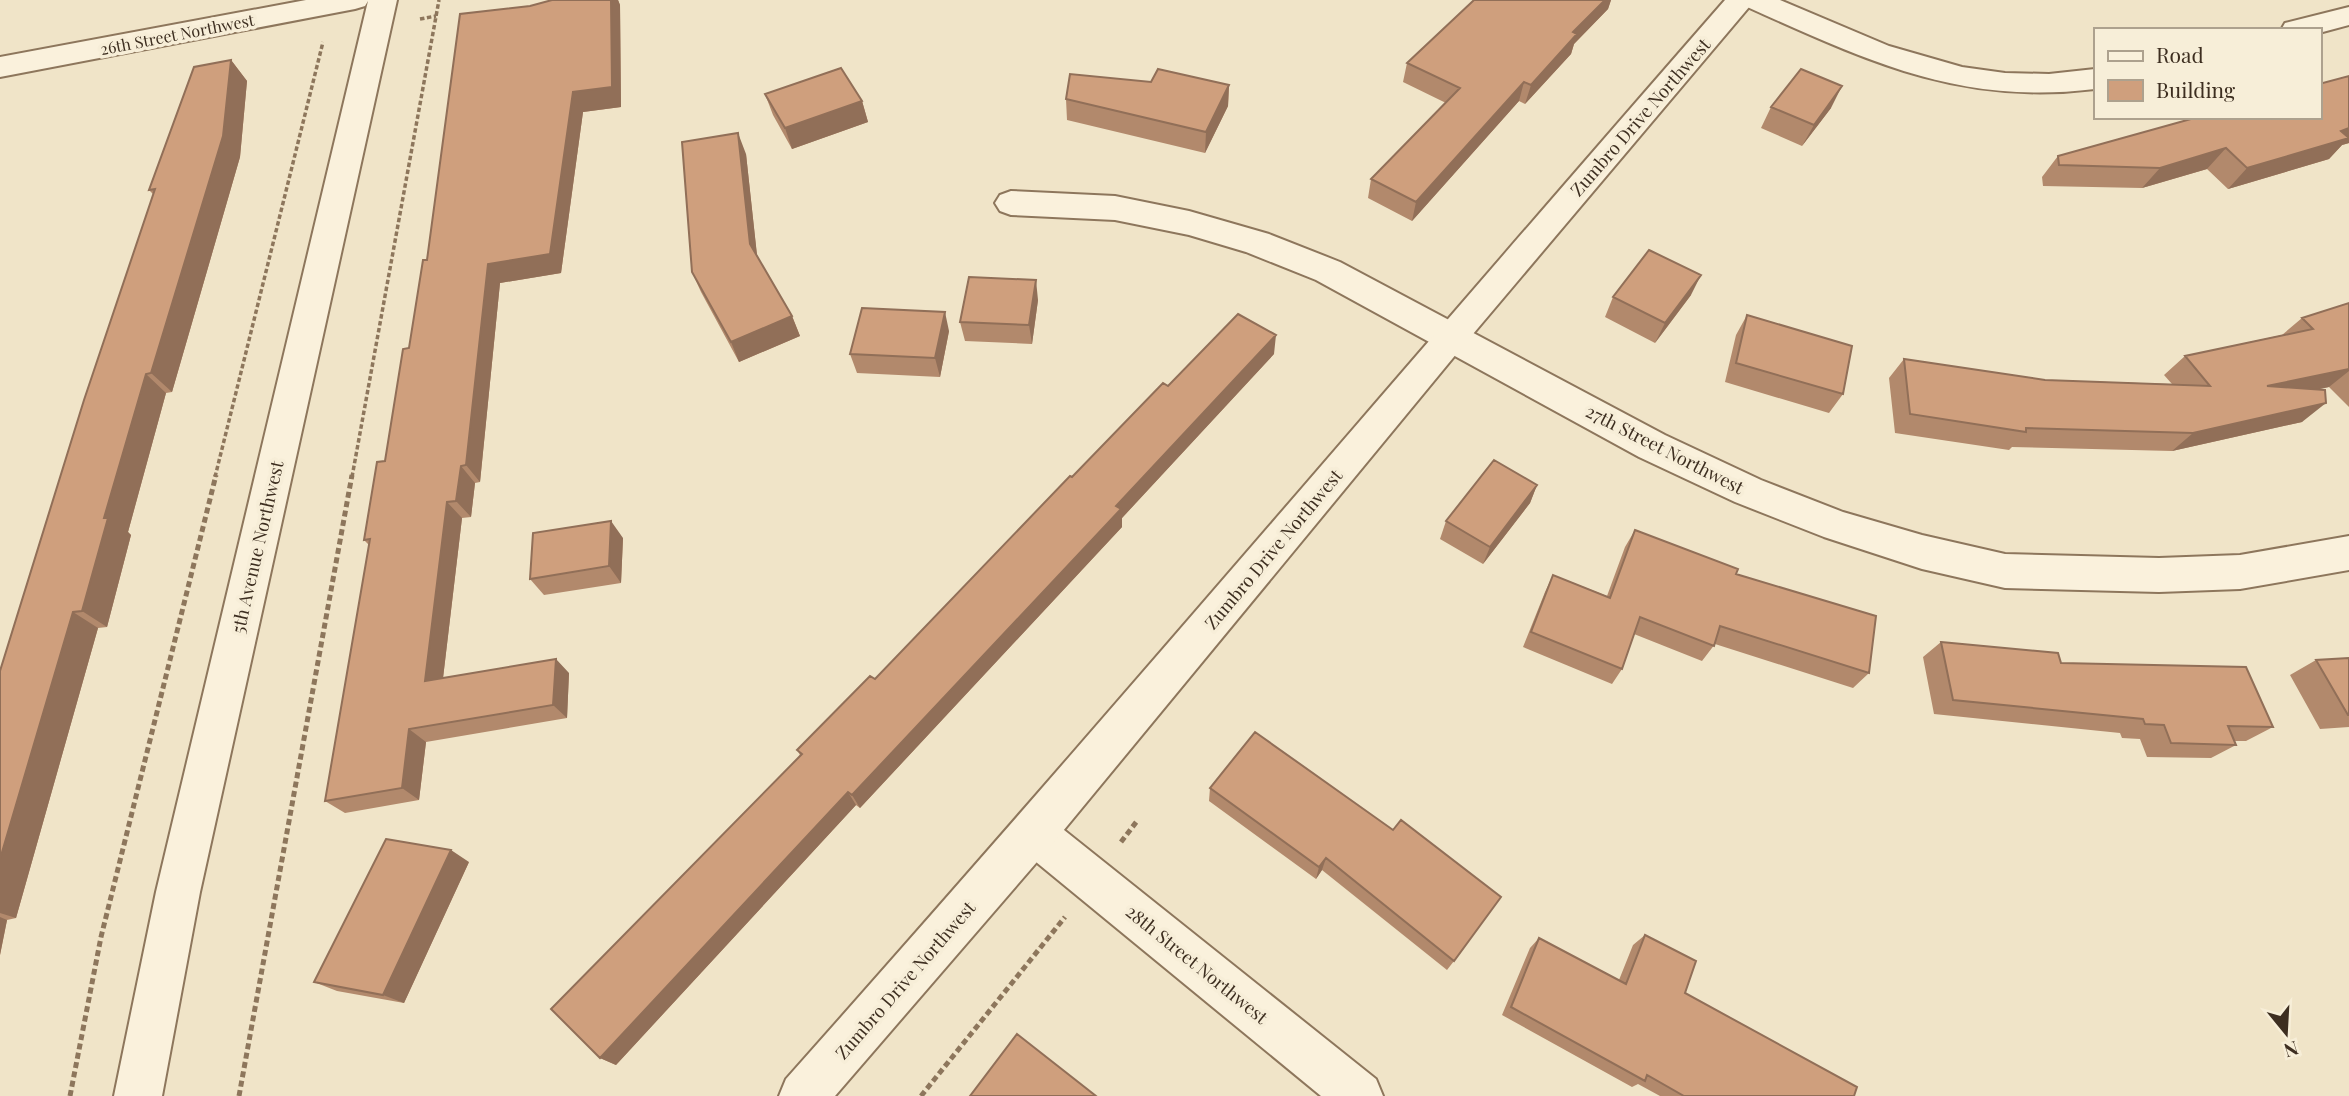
<svg xmlns="http://www.w3.org/2000/svg" width="2349" height="1096" viewBox="0 0 2349 1096" font-family="'Playfair Display',serif">
<rect width="100%" height="100%" fill="#f0e4c8"/>
<g fill="none" stroke-linecap="round" stroke-linejoin="round">
<!-- minor casing -->
<g stroke="#8d765c" stroke-width="4">
<path id="minor" d="M 306,0 L 397,0 L 200,892 L 162,1096 L 114,1096 L 156,892 L 368,1 L 365,6 L 355,9 L 0,77 L 0,57 Z
M 1741,0 L 1780,0 L 1889,46 L 1962,67 L 2005,73 L 2049,74 L 2095,69 L 2095,89 C 1959,106 1866,60 1745,6 Z
M 2349,7 L 2349,25 L 2319,33 L 2319,30 L 2281,30 L 2285,23 Z
M 1011,191 L 1115,196 L 1189,211 L 1269,234 L 1340,262 L 1665,435 L 1761,480 L 1843,512 L 1922,535 L 2005,554 L 2159,558 L 2240,555 L 2349,536 L 2349,570 L 2240,589 L 2159,592 L 2005,588 L 1922,569 L 1824,537 L 1735,502 L 1639,457 L 1316,280 L 1246,252 L 1189,235 L 1115,220 L 1011,215 L 1000,211 L 995,203 L 1000,195 Z
M 1034,812 L 1049,818 L 1376,1079 L 1383,1096 L 1321,1096 L 1019,848 L 1012,833 L 1019,818 Z"/>
</g>
<!-- tertiary casing -->
<g stroke="#8d765c" stroke-width="4">
<path id="tertiary" d="M 1725,0 L 1755,0 L 1462,347 L 1049,848 L 835,1096 L 779,1096 L 786,1079 C 1103,723 1411,359 1725,0 Z"/>
</g>
<!-- path-far1 -->
<path stroke="#8d765c" stroke-width="3.5" stroke-dasharray="4.5 2.5" stroke-linecap="butt" d="M 420,19 L 436,16
M 215,477 L 323,42
M 352,477 L 439,0"/>
<!-- path -->
<path stroke="#8d765c" stroke-width="5" stroke-dasharray="6 3.5" stroke-linecap="butt" d="M 1121,842 L 1137,821
M 70,1096 L 101,937 L 216,475
M 239,1096 L 352,475
M 921,1096 L 1065,917"/>
<!-- minor -->
<use href="#minor" fill="#faf1dc" fill-rule="evenodd"/>
<!-- tertiary -->
<use href="#tertiary" fill="#faf1dc" fill-rule="evenodd"/>
</g>
<!-- wall -->
<path fill="#b2896c" d="M 552,0 L 618,0 L 620,5 L 621,107 L 583,112 L 561,273 L 500,283 L 480,482 L 475,483 L 471,517 L 462,518 L 443,678 L 569,673 L 567,718 L 426,742 L 419,800 L 345,813 L 325,801 L 369,545 L 364,540 L 385,461 L 427,260 L 530,6 Z
M 1474,0 L 1611,0 L 1608,9 L 1574,44 L 1571,54 L 1525,104 L 1519,101 L 1412,221 L 1368,198 L 1371,179 L 1446,103 L 1403,82 L 1407,63 Z
M 231,60 L 247,81 L 240,157 L 172,392 L 166,393 L 128,532 L 131,535 L 107,627 L 98,628 L 16,918 L 7,920 L 0,955 L 0,671 L 154,195 L 149,190 Z
M 2349,76 L 2349,143 L 2342,145 L 2329,159 L 2228,189 L 2207,169 L 2142,188 L 2043,186 L 2042,177 L 2058,156 Z
M 1229,85 L 1228,106 L 1205,153 L 1067,120 L 1066,99 Z
M 765,94 L 862,101 L 868,122 L 792,149 L 773,115 Z
M 1771,107 L 1831,108 L 1802,146 L 1761,128 Z
M 746,154 L 757,256 L 792,316 L 800,336 L 739,362 L 701,292 L 692,272 Z
M 1691,295 L 1655,343 L 1605,317 L 1613,297 Z
M 1038,300 L 1032,344 L 965,341 L 960,322 Z
M 2349,303 L 2349,407 L 2329,387 L 2318,389 L 2302,422 L 2172,451 L 2012,447 L 2009,450 L 1895,433 L 1889,378 L 1904,359 L 2045,380 L 2172,384 L 2164,375 L 2185,356 L 2282,335 L 2302,318 Z
M 1747,315 L 1843,394 L 1829,413 L 1725,382 L 1736,335 Z
M 949,331 L 940,377 L 857,373 L 850,354 Z
M 1274,354 L 1122,518 L 1122,527 L 860,808 L 856,805 L 616,1065 L 600,1058 L 800,755 L 797,750 L 875,679 L 1168,386 Z
M 1537,485 L 1530,503 L 1483,564 L 1440,539 L 1446,521 Z
M 1635,530 L 1736,574 L 1869,673 L 1853,688 L 1715,644 L 1702,661 L 1634,634 L 1622,669 L 1612,684 L 1523,647 L 1545,592 L 1553,575 L 1607,596 L 1625,547 Z
M 623,538 L 621,583 L 544,595 L 530,579 Z
M 1941,642 L 2061,663 L 2273,727 L 2246,741 L 2235,741 L 2236,745 L 2211,758 L 2147,757 L 2140,739 L 2122,738 L 2120,733 L 1934,714 L 1923,657 Z
M 2349,658 L 2349,727 L 2320,729 L 2290,675 L 2316,660 Z
M 1210,788 L 1393,830 L 1454,961 L 1447,970 L 1322,870 L 1316,879 L 1209,801 Z
M 469,862 L 404,1003 L 337,991 L 314,982 Z
M 1645,935 L 1685,993 L 1854,1096 L 1660,1096 L 1638,1084 L 1632,1087 L 1502,1015 L 1530,948 L 1539,938 L 1619,980 L 1633,945 Z"/>
<!-- shaded-wall -->
<path fill="#916f58" d="M 611,0 L 618,0 L 620,5 L 621,107 L 583,112 L 561,273 L 500,283 L 480,482 L 466,465 L 488,264 L 573,92 Z
M 1605,0 L 1611,0 L 1608,9 L 1574,44 L 1571,54 L 1525,104 L 1531,85 L 1573,32 Z
M 231,60 L 247,81 L 240,157 L 172,392 L 151,373 Z
M 1524,82 L 1519,101 L 1412,221 L 1416,202 Z
M 1229,85 L 1228,106 L 1205,153 L 1206,132 Z
M 1842,86 L 1831,108 L 1802,146 L 1814,125 Z
M 862,101 L 868,122 L 792,149 L 785,128 Z
M 2349,128 L 2349,143 L 2342,145 L 2329,159 L 2228,189 L 2247,168 Z
M 738,133 L 746,154 L 758,264 L 750,244 Z
M 2226,148 L 2207,169 L 2142,188 L 2160,168 Z
M 1701,275 L 1691,295 L 1655,343 L 1665,323 Z
M 1036,280 L 1038,300 L 1032,344 L 1029,325 Z
M 945,312 L 949,331 L 940,377 L 935,358 Z
M 792,316 L 800,336 L 739,362 L 731,342 Z
M 1276,335 L 1274,354 L 1122,518 L 1122,527 L 860,808 L 852,795 L 1116,506 Z
M 2349,369 L 2349,371 L 2329,387 L 2245,405 L 2267,386 Z
M 146,374 L 166,393 L 128,532 L 131,535 L 107,627 L 82,611 L 104,518 Z
M 2326,403 L 2302,422 L 2172,451 L 2193,433 Z
M 461,466 L 475,483 L 471,517 L 456,501 Z
M 1537,485 L 1530,503 L 1483,564 L 1490,547 Z
M 447,502 L 462,518 L 441,695 L 425,681 Z
M 611,521 L 623,538 L 621,583 L 609,566 Z
M 73,612 L 98,628 L 16,918 L 0,913 L 0,859 Z
M 556,659 L 569,673 L 567,718 L 553,705 Z
M 409,729 L 426,742 L 419,800 L 402,788 Z
M 848,792 L 856,805 L 616,1065 L 600,1058 Z
M 451,850 L 469,862 L 404,1003 L 383,995 Z
M 1326,858 L 1322,870 L 1316,879 L 1319,867 Z
M 0,917 L 7,920 L 0,955 Z"/>
<!-- building -->
<path fill="#cf9f7d" stroke="#916f58" stroke-width="2" d="M 552,0 L 611,0 L 612,87 L 573,92 L 550,254 L 488,264 L 466,465 L 461,466 L 456,501 L 447,502 L 425,681 L 556,659 L 553,705 L 409,729 L 402,788 L 325,801 L 370,539 L 364,540 L 377,462 L 385,461 L 403,349 L 409,348 L 423,260 L 427,260 L 460,14 L 530,6 Z
M 1474,0 L 1605,0 L 1573,32 L 1577,34 L 1531,85 L 1524,82 L 1416,202 L 1371,179 L 1460,88 L 1407,63 Z
M 231,60 L 223,136 L 151,373 L 146,374 L 104,518 L 108,518 L 82,611 L 73,612 L 0,859 L 0,671 L 84,400 L 155,189 L 149,190 L 194,67 Z
M 841,68 L 862,101 L 785,128 L 765,94 Z
M 1158,69 L 1229,85 L 1206,132 L 1066,99 L 1070,74 L 1151,82 Z
M 1801,69 L 1842,86 L 1814,125 L 1771,107 Z
M 2349,76 L 2349,128 L 2341,131 L 2349,138 L 2247,168 L 2226,148 L 2160,168 L 2059,165 L 2058,156 L 2198,117 L 2319,117 L 2319,84 Z
M 738,133 L 750,244 L 792,316 L 731,342 L 692,272 L 682,142 Z
M 1649,250 L 1701,275 L 1665,323 L 1613,297 Z
M 969,277 L 1036,280 L 1029,325 L 960,322 Z
M 2349,303 L 2349,369 L 2267,386 L 2325,390 L 2326,403 L 2193,433 L 2026,428 L 2026,432 L 1910,414 L 1904,359 L 2045,380 L 2210,386 L 2185,356 L 2313,329 L 2302,318 Z
M 862,308 L 945,312 L 935,358 L 850,354 Z
M 1238,314 L 1276,335 L 1116,506 L 1121,509 L 852,795 L 848,792 L 600,1058 L 551,1009 L 802,754 L 797,750 L 870,676 L 875,679 L 1070,476 L 1072,477 L 1163,383 L 1168,386 Z
M 1747,315 L 1852,346 L 1843,394 L 1736,363 Z
M 1494,460 L 1537,485 L 1490,547 L 1446,521 Z
M 611,521 L 609,566 L 530,579 L 533,533 Z
M 1635,530 L 1738,569 L 1736,574 L 1876,616 L 1869,673 L 1720,626 L 1714,646 L 1640,617 L 1622,669 L 1531,632 L 1553,575 L 1610,598 Z
M 1941,642 L 2058,653 L 2061,663 L 2246,667 L 2273,727 L 2228,726 L 2236,745 L 2171,743 L 2164,725 L 2145,724 L 2143,719 L 1953,700 Z
M 2349,658 L 2349,715 L 2348,715 L 2316,660 Z
M 1255,732 L 1393,830 L 1401,820 L 1501,897 L 1454,961 L 1326,858 L 1319,867 L 1210,788 Z
M 386,839 L 451,850 L 383,995 L 314,982 Z
M 1645,935 L 1696,961 L 1685,993 L 1857,1087 L 1854,1096 L 1684,1096 L 1647,1075 L 1645,1081 L 1511,1007 L 1539,938 L 1626,984 Z
M 1017,1034 L 1096,1096 L 970,1096 Z"/>
<g text-anchor="middle" dominant-baseline="central" stroke-width="7" stroke-linejoin="round" paint-order="stroke">
<!-- far-street labels -->
<g font-size="16" fill="#3d2e20" stroke="#f7eed8">
<text transform="translate(177 34) rotate(-11)">26th Street Northwest</text>
</g>
<!-- street labels -->
<g font-size="18" fill="#3d2e20" stroke="#f7eed8">
<text transform="translate(1640 117) rotate(-49)">Zumbro Drive Northwest</text>
<text transform="translate(1665 449) rotate(27)">27th Street Northwest</text>
<text transform="translate(257 547) rotate(-77)">5th Avenue Northwest</text>
<text transform="translate(1273 549) rotate(-50)">Zumbro Drive Northwest</text>
<text transform="translate(1197 964) rotate(39)">28th Street Northwest</text>
<text transform="translate(905 980) rotate(-49)">Zumbro Drive Northwest</text>
</g>
</g>
<!-- legend -->
<rect x="2094" y="28" width="228" height="91" fill="#f7eed8" stroke="#ada18e" stroke-width="2"/>
<rect x="2108" y="51" width="35" height="10" fill="#faf1dc" stroke="#ada18e" stroke-width="2"/>
<text x="2156" y="63" font-size="21" fill="#3d2e20">Road</text>
<rect x="2108" y="80" width="35" height="21" fill="#cf9f7d" stroke="#ada18e" stroke-width="2"/>
<text x="2156" y="98" font-size="21" fill="#3d2e20">Building</text>
<!-- north arrow -->
<g transform="translate(2286 1033) rotate(162)" stroke="#f7eed8" stroke-width="5" paint-order="stroke">
<path d="M0-5L12 26L0 18L-12 26Z" fill="#3d2e20"/>
<text y="-10" font-size="19" font-weight="bold" text-anchor="middle" fill="#3d2e20">N</text>
</g>
</svg>
